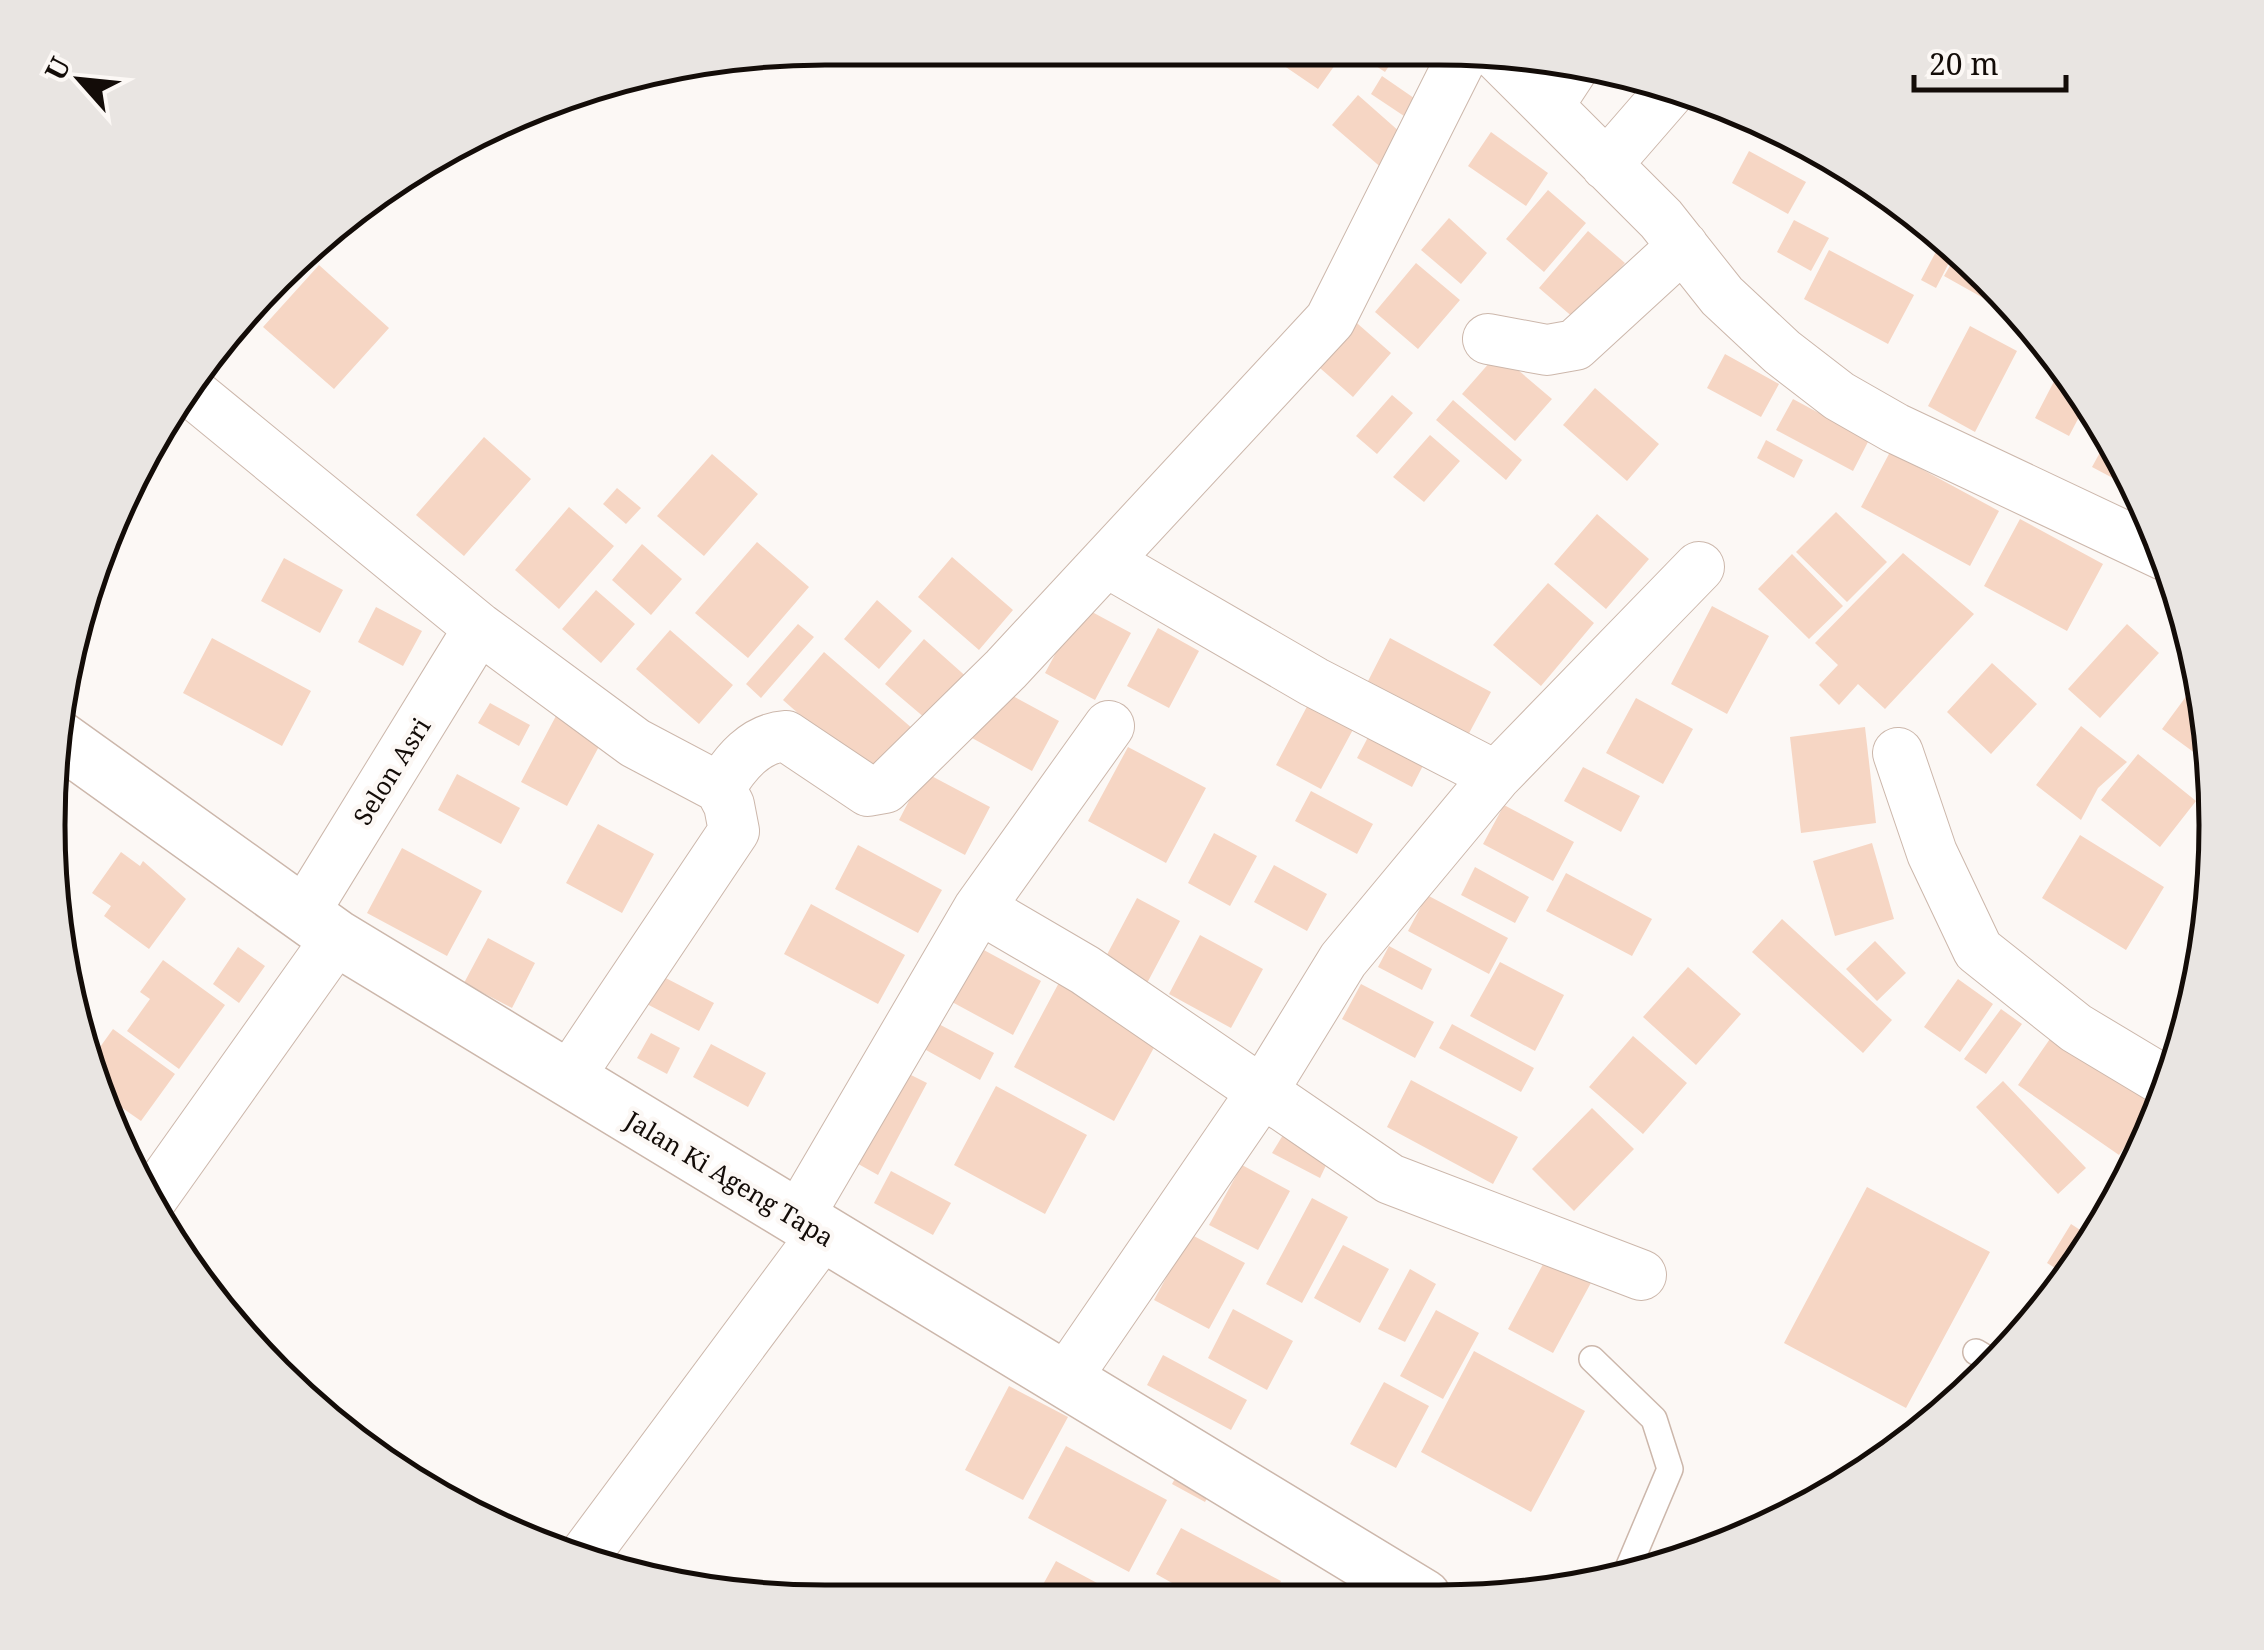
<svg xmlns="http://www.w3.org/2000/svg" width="2264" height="1650" viewBox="0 0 2264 1650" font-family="'Noto Serif',serif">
<rect width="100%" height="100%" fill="#fcf8f5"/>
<!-- building -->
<path fill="#f6d6c4" d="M 1258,48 L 1347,48 L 1318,89 Z
M 1349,48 L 1401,48 L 1385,72 Z
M 1382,76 L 1427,107 L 1416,124 L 1371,94 Z
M 1358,95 L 1409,140 L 1384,170 L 1332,125 Z
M 1491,132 L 1548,173 L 1526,206 L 1468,166 Z
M 1749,151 L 1806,182 L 1788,214 L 1732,183 Z
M 1548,190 L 1586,223 L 1544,272 L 1506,239 Z
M 1449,218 L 1487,253 L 1461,284 L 1421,250 Z
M 1794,220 L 1829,238 L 1811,271 L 1777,252 Z
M 1588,231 L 1625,263 L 1575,319 L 1539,288 Z
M 1940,244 L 1953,255 L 1936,288 L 1921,280 Z
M 1829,250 L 1914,295 L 1888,344 L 1804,299 Z
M 1955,257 L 1998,297 L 1994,304 L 1944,276 Z
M 1416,263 L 1460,300 L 1418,349 L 1375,312 Z
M 319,265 L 389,328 L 334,389 L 263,327 Z
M 1350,317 L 1391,353 L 1353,397 L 1312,361 Z
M 1970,326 L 2017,351 L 1975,432 L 1928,406 Z
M 1498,353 L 1552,399 L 1515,441 L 1462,394 Z
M 1725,354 L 1779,384 L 1761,417 L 1707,388 Z
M 2063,364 L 2087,402 L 2069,436 L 2035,418 Z
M 1595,388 L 1659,444 L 1627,481 L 1563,425 Z
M 1392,395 L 1413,413 L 1377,454 L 1356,436 Z
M 1793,399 L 1869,440 L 1853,471 L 1776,430 Z
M 1453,400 L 1522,460 L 1506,480 L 1436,420 Z
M 1430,435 L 1460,461 L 1424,502 L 1393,477 Z
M 2109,436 L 2136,481 L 2141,493 L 2092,467 Z
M 484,437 L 531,479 L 464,556 L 416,515 Z
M 1766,440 L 1803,460 L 1794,478 L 1757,458 Z
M 1890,452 L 1999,511 L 1970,566 L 1861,507 Z
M 712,454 L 758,494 L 704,556 L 657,516 Z
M 617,488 L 641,508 L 626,524 L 603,504 Z
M 569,507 L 614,546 L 559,609 L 515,570 Z
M 1836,512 L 1887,562 L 1847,602 L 1796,552 Z
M 1597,514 L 1649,559 L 1606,609 L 1554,564 Z
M 2020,519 L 2103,564 L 2067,631 L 1984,586 Z
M 757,542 L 809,587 L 748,658 L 695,613 Z
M 642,544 L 682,579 L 651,615 L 612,580 Z
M 1903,553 L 1974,614 L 1885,709 L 1858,684 L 1839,705 L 1819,685 L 1838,665 L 1815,643 Z
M 1792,554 L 1843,606 L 1809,639 L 1758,589 Z
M 952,557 L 1013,610 L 979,650 L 918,597 Z
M 284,558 L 343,590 L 320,633 L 261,601 Z
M 1548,583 L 1594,623 L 1541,686 L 1493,645 Z
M 596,590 L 635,624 L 601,663 L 562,629 Z
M 877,600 L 912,631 L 879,669 L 844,639 Z
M 1081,606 L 1131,633 L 1095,700 L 1045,673 Z
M 1712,606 L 1769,636 L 1727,714 L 1671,684 Z
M 376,607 L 422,631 L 403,666 L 358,642 Z
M 798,624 L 814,637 L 761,698 L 746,684 Z
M 2127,624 L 2159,653 L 2100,718 L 2068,689 Z
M 1158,628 L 1199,651 L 1169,708 L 1127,686 Z
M 670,630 L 733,685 L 699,724 L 636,669 Z
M 212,638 L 311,691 L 282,746 L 183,693 Z
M 1390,638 L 1491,692 L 1466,739 L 1366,685 Z
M 924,639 L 970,680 L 932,724 L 885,684 Z
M 824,652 L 913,729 L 872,778 L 783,700 Z
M 1992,663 L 2037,704 L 1991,754 L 1947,712 Z
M 2199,679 L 2214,767 L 2162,729 Z
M 998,688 L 1059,721 L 1032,771 L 972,738 Z
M 1636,698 L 1693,729 L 1663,784 L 1606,753 Z
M 1311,699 L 1356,724 L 1321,789 L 1276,765 Z
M 490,703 L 530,725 L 519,746 L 478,723 Z
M 557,714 L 603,739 L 567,806 L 521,782 Z
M 1375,724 L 1429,754 L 1412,787 L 1357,758 Z
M 2081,726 L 2127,762 L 2098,788 L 2081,820 L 2036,785 Z
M 1865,727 L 1876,823 L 1801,833 L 1790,737 Z
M 1128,747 L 1206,788 L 1166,863 L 1088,821 Z
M 2138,754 L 2196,801 L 2160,847 L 2101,800 Z
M 1583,767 L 1640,796 L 1621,832 L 1564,801 Z
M 924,772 L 990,807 L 965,855 L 899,820 Z
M 457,774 L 520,808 L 501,844 L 438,810 Z
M 1311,791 L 1373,824 L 1357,854 L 1295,821 Z
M 1504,805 L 1574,842 L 1553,881 L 1483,844 Z
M 598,824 L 654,854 L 622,913 L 566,883 Z
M 1214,833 L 1257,856 L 1230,906 L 1188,883 Z
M 2080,835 L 2164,887 L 2126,950 L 2042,898 Z
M 1872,843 L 1894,919 L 1835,936 L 1813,861 Z
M 858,845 L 942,890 L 918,933 L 835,889 Z
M 402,848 L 482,891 L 447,956 L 367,913 Z
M 121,852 L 140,866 L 143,861 L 186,899 L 149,949 L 104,916 L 111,906 L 92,893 Z
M 1274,865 L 1327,894 L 1307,931 L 1254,902 Z
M 1475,867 L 1529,897 L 1515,923 L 1461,895 Z
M 1566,873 L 1652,919 L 1632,956 L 1546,911 Z
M 1427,895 L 1508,938 L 1489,974 L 1408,931 Z
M 1137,898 L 1180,921 L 1145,987 L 1102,964 Z
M 811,904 L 905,955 L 878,1004 L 784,954 Z
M 1782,919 L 1892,1020 L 1863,1053 L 1752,952 Z
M 1200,935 L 1263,969 L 1231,1028 L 1169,994 Z
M 488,938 L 535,963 L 512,1008 L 464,983 Z
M 1875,941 L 1906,973 L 1877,1001 L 1846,969 Z
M 969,942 L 1041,981 L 1013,1035 L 941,996 Z
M 1389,946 L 1432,969 L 1422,990 L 1378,967 Z
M 238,947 L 265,966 L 239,1003 L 213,984 Z
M 163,960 L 225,1005 L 179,1069 L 127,1031 L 150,999 L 140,992 Z
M 1500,962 L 1564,995 L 1535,1051 L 1470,1016 Z
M 1688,967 L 1741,1014 L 1696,1065 L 1643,1017 Z
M 656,973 L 714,1003 L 699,1031 L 641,1001 Z
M 1062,977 L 1163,1031 L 1114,1121 L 1014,1067 Z
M 1958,979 L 1993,1004 L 1960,1052 L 1924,1027 Z
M 1361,984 L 1434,1022 L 1415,1058 L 1342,1019 Z
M 2001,1009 L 2022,1024 L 1986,1074 L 1964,1059 Z
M 931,1020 L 994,1053 L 980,1080 L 917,1045 Z
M 2061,1023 L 2163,1092 L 2119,1155 L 2018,1085 Z
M 1452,1024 L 1534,1068 L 1521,1092 L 1439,1048 Z
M 113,1029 L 175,1074 L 141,1121 L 98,1091 L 90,1061 Z
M 651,1033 L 680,1048 L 667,1074 L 637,1058 Z
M 1633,1036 L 1687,1083 L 1643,1134 L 1589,1087 Z
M 711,1044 L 766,1073 L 748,1107 L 693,1077 Z
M 893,1066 L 927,1083 L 878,1175 L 844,1156 Z
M 1411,1080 L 1518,1137 L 1493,1184 L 1387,1127 Z
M 2003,1081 L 2086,1168 L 2058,1194 L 1976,1107 Z
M 996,1086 L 1087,1135 L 1045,1214 L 954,1165 Z
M 1592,1108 L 1634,1149 L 1574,1211 L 1532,1169 Z
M 1283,1135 L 1329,1159 L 1320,1178 L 1272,1153 Z
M 1242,1165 L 1290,1191 L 1258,1250 L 1209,1225 Z
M 891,1171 L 951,1203 L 933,1235 L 874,1203 Z
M 1867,1187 L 1990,1252 L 1906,1408 L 1784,1343 Z
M 1312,1198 L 1348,1217 L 1302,1303 L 1266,1284 Z
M 2071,1224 L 2094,1239 L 2068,1276 L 2047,1263 Z
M 1190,1234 L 1245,1263 L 1209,1329 L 1154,1300 Z
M 1343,1245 L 1389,1269 L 1360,1323 L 1314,1298 Z
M 1548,1255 L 1593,1279 L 1553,1353 L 1508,1329 Z
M 1410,1269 L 1436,1284 L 1405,1342 L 1378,1329 Z
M 2049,1292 L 2054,1295 L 2035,1322 L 2031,1320 Z
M 1233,1309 L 1293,1341 L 1267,1390 L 1208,1358 Z
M 1436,1310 L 1479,1333 L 1443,1399 L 1400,1376 Z
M 1474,1351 L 1585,1411 L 1531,1512 L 1421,1452 Z
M 1163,1355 L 1247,1400 L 1231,1430 L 1147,1385 Z
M 1384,1382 L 1429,1406 L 1396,1468 L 1350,1444 Z
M 1009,1386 L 1068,1417 L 1023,1500 L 965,1470 Z
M 1066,1446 L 1167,1500 L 1129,1572 L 1028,1518 Z
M 1181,1468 L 1214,1485 L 1205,1502 L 1172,1484 Z
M 1181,1528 L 1281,1581 L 1272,1598 L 1199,1598 L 1156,1574 Z
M 1056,1561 L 1125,1598 L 1035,1599 Z"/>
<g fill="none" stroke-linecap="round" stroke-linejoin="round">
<!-- service casing -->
<g stroke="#ccb7ab" stroke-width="28">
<path id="service" d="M 1976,1352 L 1996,1364
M 1592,1359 L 1654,1419 L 1670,1469 L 1626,1573"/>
</g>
<!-- minor casing -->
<g stroke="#ccb7ab" stroke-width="52">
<path id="minor" d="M 1497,55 L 1661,219 L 1722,296 L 1782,352 L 1839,396 L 1895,428 L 2164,555
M 1548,106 L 1575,65
M 1606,165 L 1672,89
M 1488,339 L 1547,350 L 1575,345 L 1683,246
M 189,390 L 479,628 L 635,743 L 720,788
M 1107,562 L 1314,682 L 1496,776
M 1109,726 L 979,908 L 1085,970 L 1390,1179 L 1641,1275
M 1898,753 L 1932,853 L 1978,950 L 2076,1028 L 2171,1085
M 303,914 L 479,628
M 567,1080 L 734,831 L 729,805 L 720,788 C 735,763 755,738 786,736 L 868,791 L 885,788 L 1006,669 L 1330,320 L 1465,51
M 151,1200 L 337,938
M 797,1219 L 979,908
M 1064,1381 L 1262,1092 L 1343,960 L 1496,776 L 1699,567
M 581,1560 L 823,1234"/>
</g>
<!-- tertiary casing -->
<g stroke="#ccb7ab" stroke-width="58">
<path id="tertiary" d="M 54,735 L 337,938 L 1423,1597"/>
</g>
<!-- service -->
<use href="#service" stroke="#fff" stroke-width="25"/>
<!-- minor -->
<use href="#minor" stroke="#fff" stroke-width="50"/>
<!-- tertiary -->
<use href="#tertiary" stroke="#fff" stroke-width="55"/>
</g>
<g text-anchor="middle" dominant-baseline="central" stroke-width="9" stroke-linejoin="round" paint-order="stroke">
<!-- street labels -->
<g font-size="25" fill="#130c08" stroke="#fcf8f5">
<text transform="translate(391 771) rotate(-58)">Selon Asri</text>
<text transform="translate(730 1178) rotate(31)">Jalan Ki Ageng Tapa</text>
</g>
</g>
<!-- crop -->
<path d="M0 0H2264V1650H0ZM825 65H1439A760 760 0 0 1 2199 825V825A760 760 0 0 1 1439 1585H825A760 760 0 0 1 65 825V825A760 760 0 0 1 825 65Z" fill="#e9e5e2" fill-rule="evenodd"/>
<path fill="none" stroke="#130c08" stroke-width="5" d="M825 65H1439A760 760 0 0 1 2199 825V825A760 760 0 0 1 1439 1585H825A760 760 0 0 1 65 825V825A760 760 0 0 1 825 65Z"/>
<!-- north arrow -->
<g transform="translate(80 80) rotate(297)" stroke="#fcf8f5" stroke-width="8" paint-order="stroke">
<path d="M0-8L18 38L0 25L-18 38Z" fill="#130c08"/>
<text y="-15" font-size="28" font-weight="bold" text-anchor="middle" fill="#130c08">U</text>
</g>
<!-- scale -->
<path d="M1914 75v15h152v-15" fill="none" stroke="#130c08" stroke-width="5"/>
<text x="1929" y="75" font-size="30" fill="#130c08" stroke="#fcf8f5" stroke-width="8" paint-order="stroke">20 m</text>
</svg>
